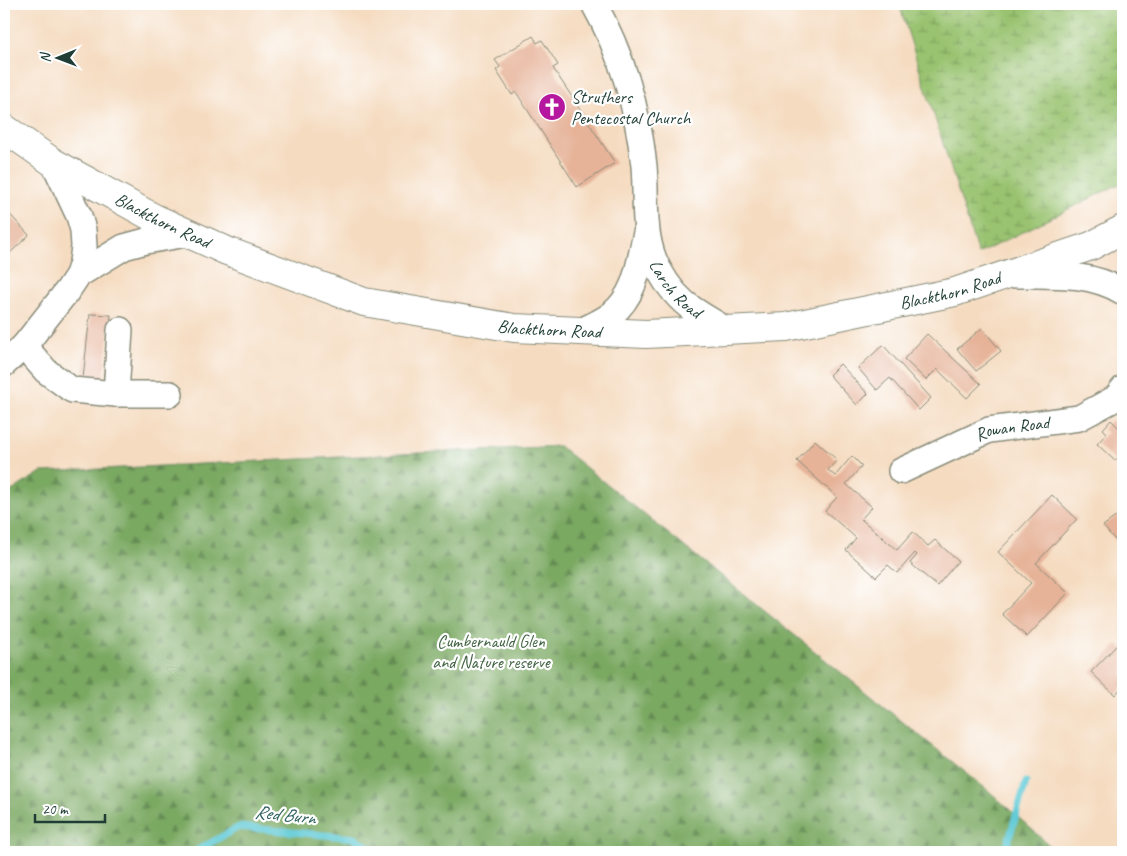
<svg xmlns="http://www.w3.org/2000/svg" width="1127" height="856" viewBox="0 0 1127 856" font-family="Caveat,sans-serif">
<defs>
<pattern id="forest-firs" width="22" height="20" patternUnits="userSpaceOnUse" patternTransform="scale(1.25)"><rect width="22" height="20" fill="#7aa962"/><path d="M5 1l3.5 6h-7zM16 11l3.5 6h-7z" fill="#638b52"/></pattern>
<pattern id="wetland-marsh" width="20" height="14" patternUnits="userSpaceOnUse" patternTransform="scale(1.25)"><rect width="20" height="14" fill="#99c370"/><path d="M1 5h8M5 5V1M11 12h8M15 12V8" fill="none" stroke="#7ca05d"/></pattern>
</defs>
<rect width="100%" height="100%" fill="#fff"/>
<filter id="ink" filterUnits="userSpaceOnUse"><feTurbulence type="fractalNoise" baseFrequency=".02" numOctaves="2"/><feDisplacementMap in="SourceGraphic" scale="10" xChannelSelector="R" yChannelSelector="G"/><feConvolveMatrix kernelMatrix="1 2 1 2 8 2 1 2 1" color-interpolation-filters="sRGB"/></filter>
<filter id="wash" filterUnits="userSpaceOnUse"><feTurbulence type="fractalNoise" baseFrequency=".0096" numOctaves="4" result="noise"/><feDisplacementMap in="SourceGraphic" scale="20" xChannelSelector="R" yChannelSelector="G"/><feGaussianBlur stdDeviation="1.12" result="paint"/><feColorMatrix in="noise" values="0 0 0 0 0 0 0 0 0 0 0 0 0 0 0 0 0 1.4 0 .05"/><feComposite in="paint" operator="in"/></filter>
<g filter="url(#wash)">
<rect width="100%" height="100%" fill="#f5dcc1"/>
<!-- forest -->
<path fill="url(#forest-firs)" stroke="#4c734b" d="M 559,446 L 990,792 L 1057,852 L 4,852 L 4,496 L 41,472 Z"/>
<!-- wetland -->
<path fill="url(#wetland-marsh)" stroke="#5c8052" d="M 899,4 L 1123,4 L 1123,182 L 978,254 Z"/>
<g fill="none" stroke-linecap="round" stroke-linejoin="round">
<!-- stream -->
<path stroke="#5dc9d5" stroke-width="7" d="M 194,852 L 239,827 L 355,838 L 376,852
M 1005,852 L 1026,782"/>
</g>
<g id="blocks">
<!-- building -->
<path fill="#e6b399" d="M 533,36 L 537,43 L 542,40 L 558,65 L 553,68 L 615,163 L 577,187 L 516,92 L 512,95 L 496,70 L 500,67 L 495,60 Z
M 4,208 L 29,235 L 8,255 L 4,250 Z
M 90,314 L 111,315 L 103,382 L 83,379 Z
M 982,328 L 1001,351 L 976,371 L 957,349 Z
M 927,334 L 981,384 L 967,398 L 937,369 L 926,380 L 904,359 Z
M 883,345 L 931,398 L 919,410 L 890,378 L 877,390 L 858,368 Z
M 840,364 L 868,394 L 857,405 L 829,375 Z
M 1111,420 L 1123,432 L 1123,452 L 1115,461 L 1097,444 L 1107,433 L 1103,429 Z
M 815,440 L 837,460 L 828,470 L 835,476 L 852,456 L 862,466 L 846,484 L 872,507 L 861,519 L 897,550 L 913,532 L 928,546 L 935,540 L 958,561 L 937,586 L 910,563 L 917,555 L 915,553 L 897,573 L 888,565 L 876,577 L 846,550 L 856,538 L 825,511 L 837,497 L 797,461 Z
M 1052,495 L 1077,519 L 1036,563 L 1068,593 L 1027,637 L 1002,614 L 1031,583 L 998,552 Z
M 1123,515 L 1123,534 L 1115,540 L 1103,526 L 1117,516 Z
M 1118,644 L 1123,649 L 1123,686 L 1115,695 L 1091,672 Z"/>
</g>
</g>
<g filter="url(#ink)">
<use href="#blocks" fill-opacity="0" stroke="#8a8c7a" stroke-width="1"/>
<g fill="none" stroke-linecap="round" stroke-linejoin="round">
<!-- minor casing -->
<g stroke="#8a8c7a" stroke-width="28">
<g id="minor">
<path id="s1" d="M 594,4 C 622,54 638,110 644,166 C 647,201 641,238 659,270 C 667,285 680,301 694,310 C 704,317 716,323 726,330"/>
<path d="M 78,275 L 124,247 L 146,241 L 187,234"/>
<path d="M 1016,275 C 1052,275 1091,272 1123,292"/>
<path d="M 581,331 C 591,326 603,321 612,314 C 637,294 639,262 646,233"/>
<path d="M 24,346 L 46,371 L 72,390 L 116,394 L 170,394"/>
<path d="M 4,364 L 24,346 L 68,290 L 78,275 L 82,262 L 84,247 L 83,230 L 79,216 L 54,163"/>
<path d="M 116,394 L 120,330"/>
<path id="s2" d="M 901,471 L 989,430 L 1079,418 L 1116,398 L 1123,389"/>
</g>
</g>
<!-- tertiary casing -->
<g stroke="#8a8c7a" stroke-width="30">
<g id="tertiary">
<path id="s3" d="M 4,128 L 54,163 L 89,182 L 154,218 L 227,251 L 364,302 L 514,328 L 646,334 L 786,327 L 955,292 L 1091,246 L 1123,229"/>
</g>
</g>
<!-- minor -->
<use href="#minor" stroke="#fff" stroke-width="25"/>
<!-- tertiary -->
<use href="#tertiary" stroke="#fff" stroke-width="28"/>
</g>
</g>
<!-- icons -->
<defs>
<g id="church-disc" transform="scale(1.4375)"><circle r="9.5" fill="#b5179e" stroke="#fff"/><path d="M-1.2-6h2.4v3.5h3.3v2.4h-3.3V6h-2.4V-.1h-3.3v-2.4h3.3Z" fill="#fff"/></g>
</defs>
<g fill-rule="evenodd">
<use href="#church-disc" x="552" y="107"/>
</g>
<g text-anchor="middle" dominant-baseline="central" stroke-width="4.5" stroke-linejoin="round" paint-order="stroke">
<!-- poi labels -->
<g font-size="18" fill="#1f3d34" stroke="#fff" text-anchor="start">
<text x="571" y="97">Struthers<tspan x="571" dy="21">Pentecostal Church</tspan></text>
</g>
<!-- street labels -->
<g font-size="18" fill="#1f3d34" stroke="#fff">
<text stroke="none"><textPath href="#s3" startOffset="184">Blackthorn Road</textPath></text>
<text stroke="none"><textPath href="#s1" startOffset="302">Larch Road</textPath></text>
<text stroke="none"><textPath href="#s3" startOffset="994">Blackthorn Road</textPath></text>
<text stroke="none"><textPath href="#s3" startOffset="589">Blackthorn Road</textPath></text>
<text stroke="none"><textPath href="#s2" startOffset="120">Rowan Road</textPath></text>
</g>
<!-- park labels -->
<g font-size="18" fill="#446546" stroke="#fff">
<text x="491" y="641">Cumbernauld Glen<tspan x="491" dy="21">and Nature reserve</tspan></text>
</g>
<!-- water labels -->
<g font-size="19" font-style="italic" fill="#2e605c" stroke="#fff">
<text transform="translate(285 815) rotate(6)">Red Burn</text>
</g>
</g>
<!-- margin -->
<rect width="1127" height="856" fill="none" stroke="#fff" stroke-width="20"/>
<!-- north arrow -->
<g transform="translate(58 58) rotate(269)" stroke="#ffffff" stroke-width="4" paint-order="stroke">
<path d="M0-4L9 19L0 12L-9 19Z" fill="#1f3d34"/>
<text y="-8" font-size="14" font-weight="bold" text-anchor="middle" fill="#1f3d34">N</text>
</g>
<!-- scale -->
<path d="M35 814v8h70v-8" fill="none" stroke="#1f3d34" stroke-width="2.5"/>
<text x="42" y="814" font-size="15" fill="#1f3d34" stroke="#ffffff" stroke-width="4" paint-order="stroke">20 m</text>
</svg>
